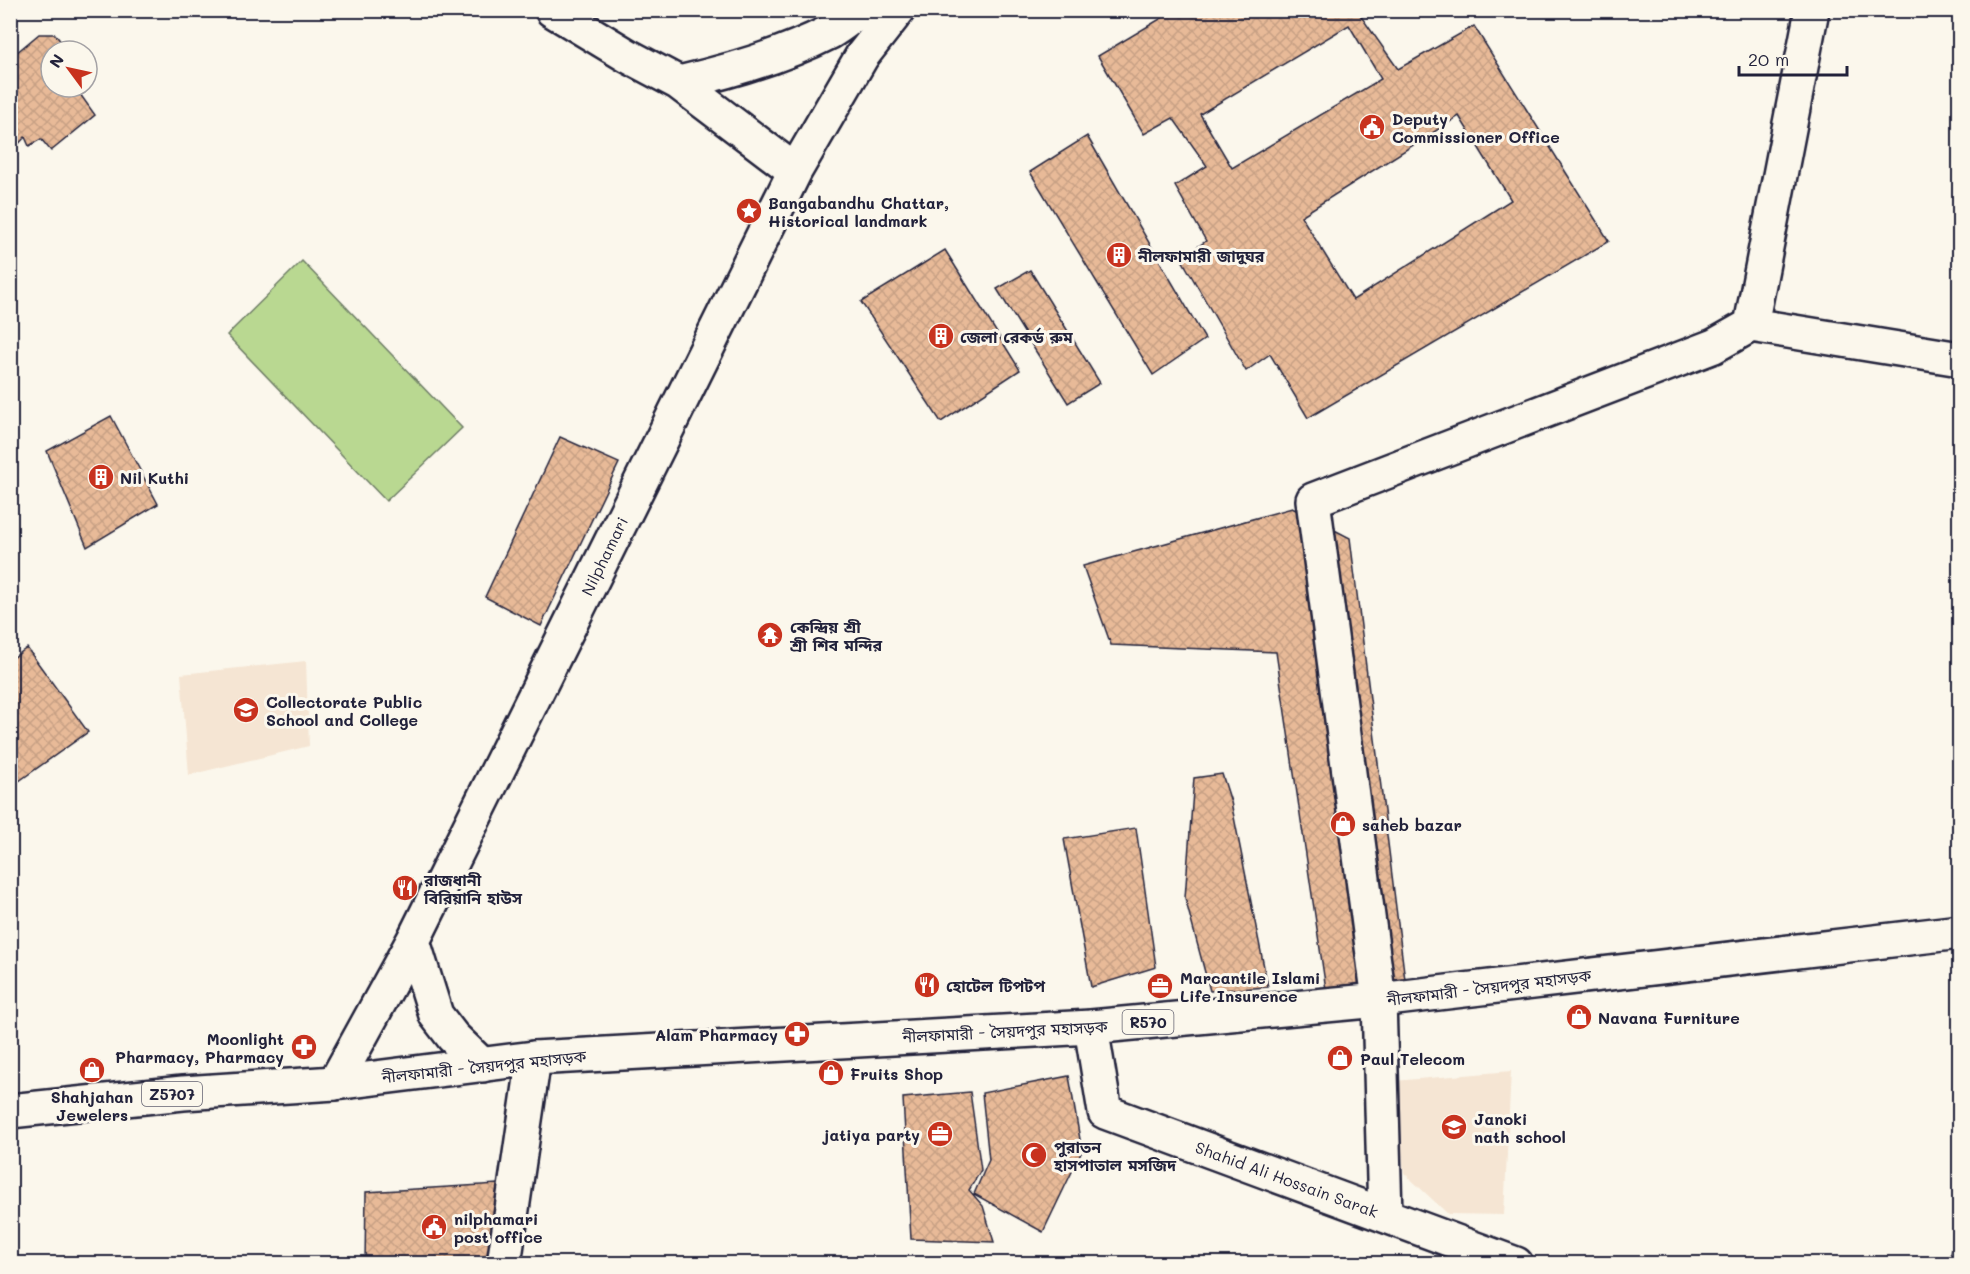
<svg xmlns="http://www.w3.org/2000/svg" width="1970" height="1274" viewBox="0 0 1970 1274" font-family="Mali,'Noto Sans Bengali',sans-serif">
<defs>
<pattern id="building-cross-hatch" width="8" height="8" patternUnits="userSpaceOnUse" patternTransform="scale(1.5)"><rect width="8" height="8" fill="#e8ba98"/><path d="M0 0l8 8M0 8l8-8" fill="none" stroke="#c7a084"/></pattern>
</defs>
<rect width="100%" height="100%" fill="#fbf7ec"/>
<filter id="ink" filterUnits="userSpaceOnUse"><feTurbulence type="fractalNoise" baseFrequency=".0167" numOctaves="2"/><feDisplacementMap in="SourceGraphic" scale="12" xChannelSelector="R" yChannelSelector="G"/><feConvolveMatrix kernelMatrix="1 2 1 2 8 2 1 2 1" color-interpolation-filters="sRGB"/></filter>
<g filter="url(#ink)">
<!-- built -->
<path fill="#f5e5d3" d="M 306,661 L 309,746 L 189,775 L 181,674 Z
M 1511,1071 L 1504,1215 L 1448,1214 L 1404,1173 L 1394,1081 Z
M 1036,1257 L 1034,1263 L 923,1263 Z"/>
<!-- park -->
<path fill="#b9d891" stroke="#6e7d66" stroke-width="1.5" d="M 302,261 L 462,428 L 386,501 L 227,335 Z"/>
<!-- building -->
<path fill="url(#building-cross-hatch)" stroke="#22223b" stroke-width="1.5" fill-rule="evenodd" d="M 1175,10 L 1366,10 L 1360,15 L 1398,69 L 1474,26 L 1609,241 L 1308,418 L 1270,354 L 1246,371 L 1181,258 L 1206,241 L 1175,186 L 1207,166 L 1173,118 L 1144,134 L 1098,56 ZM 1349,25 L 1381,79 L 1232,168 L 1200,114 ZM 1459,116 L 1511,200 L 1353,300 L 1301,216 Z
M 39,34 L 55,34 L 65,47 L 65,51 L 51,51 L 51,87 L 75,87 L 95,115 L 51,151 L 41,139 L 29,146 L 25,137 L 14,149 L 10,145 L 10,58 Z
M 1087,136 L 1205,339 L 1153,375 L 1030,172 Z
M 945,250 L 1020,370 L 941,422 L 861,302 Z
M 1030,270 L 1100,383 L 1068,403 L 997,289 Z
M 111,416 L 158,504 L 87,547 L 47,451 Z
M 560,437 L 619,463 L 541,626 L 485,597 Z
M 1292,508 L 1350,538 L 1407,996 L 1328,1003 L 1276,652 L 1111,645 L 1083,566 Z
M 27,648 L 88,732 L 19,781 L 10,768 L 10,660 Z
M 1222,774 L 1231,802 L 1268,987 L 1210,991 L 1185,898 L 1194,778 Z
M 1136,828 L 1156,967 L 1091,987 L 1064,839 Z
M 1069,1076 L 1082,1151 L 1043,1232 L 974,1194 L 989,1160 L 982,1093 Z
M 970,1092 L 981,1170 L 969,1190 L 983,1206 L 994,1242 L 911,1239 L 903,1098 Z
M 498,1184 L 505,1263 L 365,1264 L 366,1192 Z
M 1960,1223 L 1960,1264 L 1948,1264 Z"/>
<g fill="none" stroke-linecap="round" stroke-linejoin="round">
<!-- minor casing -->
<g stroke="#22223b" stroke-width="38">
<path id="minor" d="M 552,10 L 628,56 L 679,83 L 795,171
M 679,83 C 731,71 783,56 830,32 C 841,26 851,17 861,10
M 1751,325 L 1812,10
M 413,941 L 436,1015 L 453,1037 L 482,1065
M 1091,1027 L 1105,1112 L 1516,1264
M 335,1083 L 413,941 L 795,171 L 862,56 L 898,10
M 1385,1215 L 1379,1000 L 1313,500 L 1714,346 L 1751,325 L 1960,359
M 504,1264 L 534,1058"/>
</g>
<!-- major casing -->
<g stroke="#22223b" stroke-width="38">
<path id="major" d="M 10,1111 L 183,1093 L 335,1083 L 534,1058 L 1091,1027 L 1379,1000 L 1960,932"/>
</g>
<!-- minor -->
<use href="#minor" stroke="#fbf7ec" stroke-width="33"/>
<!-- major -->
<use href="#major" stroke="#fbf7ec" stroke-width="33"/>
</g>
</g>
<!-- icons -->
<defs>
<g id="civic-disc" transform="scale(1.35)"><circle r="9.5" fill="#c8321e" stroke="#fbf7ec"/><path d="M-.6-6.5H3V-4.5H.6V-3L4-1V1h2V6H-6V1h2V-1L-.6-3ZM-1.2 2.5V6h2.4V2.5Z" fill="#fff"/></g>
<g id="sight-disc" transform="scale(1.35)"><circle r="9.5" fill="#c8321e" stroke="#fbf7ec"/><path d="M0-6L1.8-2.2L6-1.7L2.9 1.2L3.7 5.4L0 3.3L-3.7 5.4L-2.9 1.2L-6-1.7L-1.8-2.2Z" fill="#fff"/></g>
<g id="building-disc" transform="scale(1.35)"><circle r="9.5" fill="#c8321e" stroke="#fbf7ec"/><path d="M-4-6H4V6H1V3H-1V6H-4ZM-2.5-4.3h1.7v1.8h-1.7ZM.8-4.3h1.7v1.8H.8ZM-2.5-1h1.7V.8h-1.7ZM.8-1h1.7V.8H.8Z" fill="#fff"/></g>
<g id="temple-disc" transform="scale(1.35)"><circle r="9.5" fill="#c8321e" stroke="#fbf7ec"/><path d="M0-6L5-2H3V0L6.5 2.5H4V6H1.5V3h-3V6H-4V2.5H-6.5L-3 0V-2H-5Z" fill="#fff"/></g>
<g id="school-disc" transform="scale(1.35)"><circle r="9.5" fill="#c8321e" stroke="#fbf7ec"/><path d="M0-5L7-2L0 1L-7-2ZM-4 1L0 2.5L4 1V4Q0 6-4 4Z" fill="#fff"/></g>
<g id="shop-disc" transform="scale(1.35)"><circle r="9.5" fill="#c8321e" stroke="#fbf7ec"/><path d="M-5-2.5h2.3a2.7 3.5 0 0 1 5.4 0H5L5.5 6h-11ZM-1.5-2.5h3a1.5 2.3 0 0 0-3 0Z" fill="#fff"/></g>
<g id="restaurant-disc" transform="scale(1.35)"><circle r="9.5" fill="#c8321e" stroke="#fbf7ec"/><path d="M-5-6h1v4h1v-4h1v4h1v-4h1v5L-1.5 .5V6h-2V.5L-5-1ZM5-6V6H3V1.5H1.5Q1.5-4 5-6Z" fill="#fff"/></g>
<g id="office-disc" transform="scale(1.35)"><circle r="9.5" fill="#c8321e" stroke="#fbf7ec"/><path d="M-6-3h4V-5.5h4V-3h4V5H-6ZM-1-4.5V-3h2v-1.5ZM-6 0V1H6V0Z" fill="#fff"/></g>
<g id="pharmacy-disc" transform="scale(1.35)"><circle r="9.5" fill="#c8321e" stroke="#fbf7ec"/><path d="M-2-6h4v4h4v4h-4v4h-4v-4h-4v-4h4Z" fill="#fff"/></g>
<g id="mosque-disc" transform="scale(1.35)"><circle r="9.5" fill="#c8321e" stroke="#fbf7ec"/><path d="M3.5-4.9A6 6 0 1 0 3.5 4.9A5 5 0 1 1 3.5-4.9Z" fill="#fff"/></g>
</defs>
<g fill-rule="evenodd">
<use href="#civic-disc" x="1372" y="127"/>
<use href="#sight-disc" x="749" y="211"/>
<use href="#building-disc" x="1119" y="255"/>
<use href="#building-disc" x="941" y="336"/>
<use href="#building-disc" x="101" y="477"/>
<use href="#temple-disc" x="770" y="635"/>
<use href="#school-disc" x="246" y="710"/>
<use href="#shop-disc" x="1343" y="824"/>
<use href="#restaurant-disc" x="405" y="888"/>
<use href="#restaurant-disc" x="927" y="985"/>
<use href="#office-disc" x="1160" y="986"/>
<use href="#shop-disc" x="1579" y="1017"/>
<use href="#pharmacy-disc" x="797" y="1034"/>
<use href="#pharmacy-disc" x="304" y="1047"/>
<use href="#shop-disc" x="1340" y="1058"/>
<use href="#shop-disc" x="92" y="1070"/>
<use href="#shop-disc" x="831" y="1073"/>
<use href="#school-disc" x="1454" y="1127"/>
<use href="#office-disc" x="940" y="1134"/>
<use href="#mosque-disc" x="1034" y="1155"/>
<use href="#civic-disc" x="434" y="1227"/>
</g>
<g text-anchor="middle" dominant-baseline="central" stroke-width="6" stroke-linejoin="round" paint-order="stroke">
<!-- shield labels -->
<g fill="#fbf7ec" stroke="#636270" stroke-width="1.5">
<rect x="1122.5" y="1010" width="51" height="24" rx="4.5"/>
<rect x="142" y="1082" width="60" height="24" rx="4.5"/>
</g>
<g font-size="15" font-weight="bold" fill="#22223b">
<text x="1148" y="1022">R570</text>
<text x="172" y="1094">Z5707</text>
</g>
<!-- poi labels -->
<g font-size="16" font-weight="bold" fill="#22223b" stroke="#fbf7ec" text-anchor="start">
<text x="1392" y="118">Deputy<tspan x="1392" dy="18">Commissioner Office</tspan></text>
<text x="768" y="202">Bangabandhu Chattar,<tspan x="768" dy="18">Historical landmark</tspan></text>
<text x="1138" y="255">নীলফামারী জাদুঘর</text>
<text x="960" y="336">জেলা রেকর্ড রুম</text>
<text x="120" y="477">Nil Kuthi</text>
<text x="790" y="626">কেন্দ্রিয় শ্রী<tspan x="790" dy="18">শ্রী শিব মন্দির</tspan></text>
<text x="266" y="701">Collectorate Public<tspan x="266" dy="18">School and College</tspan></text>
<text x="1362" y="824">saheb bazar</text>
<text x="424" y="879">রাজধানী<tspan x="424" dy="18">বিরিয়ানি হাউস</tspan></text>
<text x="1180" y="977">Marcantile Islami<tspan x="1180" dy="18">Life Insurence</tspan></text>
<text x="946" y="985">হোটেল টিপটপ</text>
<text x="1598" y="1017">Navana Furniture</text>
<text x="778" y="1034" text-anchor="end">Alam Pharmacy</text>
<text x="284" y="1038" text-anchor="end">Moonlight<tspan x="284" dy="18">Pharmacy, Pharmacy</tspan></text>
<text x="1360" y="1058">Paul Telecom</text>
<text x="850" y="1073">Fruits Shop</text>
<text x="92" y="1096" text-anchor="middle">Shahjahan<tspan x="92" dy="18">Jewelers</tspan></text>
<text x="1474" y="1118">Janoki<tspan x="1474" dy="18">nath school</tspan></text>
<text x="920" y="1134" text-anchor="end">jatiya party</text>
<text x="1054" y="1146">পুরাতন<tspan x="1054" dy="18">হাসপাতাল মসজিদ</tspan></text>
<text x="454" y="1218">nilphamari<tspan x="454" dy="18">post office</tspan></text>
</g>
<!-- street labels -->
<g font-size="16" fill="#22223b" stroke="#fbf7ec">
<text transform="translate(604 556) rotate(-64)">Nilphamari</text>
<text transform="translate(1489 987) rotate(-7)">নীলফামারী - সৈয়দপুর মহাসড়ক</text>
<text transform="translate(1005 1031) rotate(-3)">নীলফামারী - সৈয়দপুর মহাসড়ক</text>
<text transform="translate(484 1066) rotate(-6)">নীলফামারী - সৈয়দপুর মহাসড়ক</text>
<text transform="translate(1287 1179) rotate(20)">Shahid Ali Hossain Sarak</text>
</g>
</g>
<!-- margin -->
<rect width="1970" height="1274" fill="none" stroke="#fbf7ec" stroke-width="36"/>
<rect x="18" y="18" width="1934" height="1238" fill="none" stroke="#22223b" stroke-width="2" filter="url(#ink)"/>
<!-- north arrow -->
<g transform="translate(69 69) rotate(303)"><circle r="28" fill="#fbf7ec" stroke="#a4a2a5" stroke-width="1.5"/>
<path d="M0-4.5L10 22L0 15L-10 22Z" fill="#c8321e"/>
<text y="-9" font-size="16" font-weight="bold" text-anchor="middle" fill="#22223b">N</text>
</g>
<!-- scale -->
<path d="M1739 66v9h108v-9" fill="none" stroke="#22223b" stroke-width="3"/>
<text x="1748" y="66" font-size="18" fill="#22223b" stroke="#fbf7ec" stroke-width="4.5" paint-order="stroke">20 m</text>
</svg>
